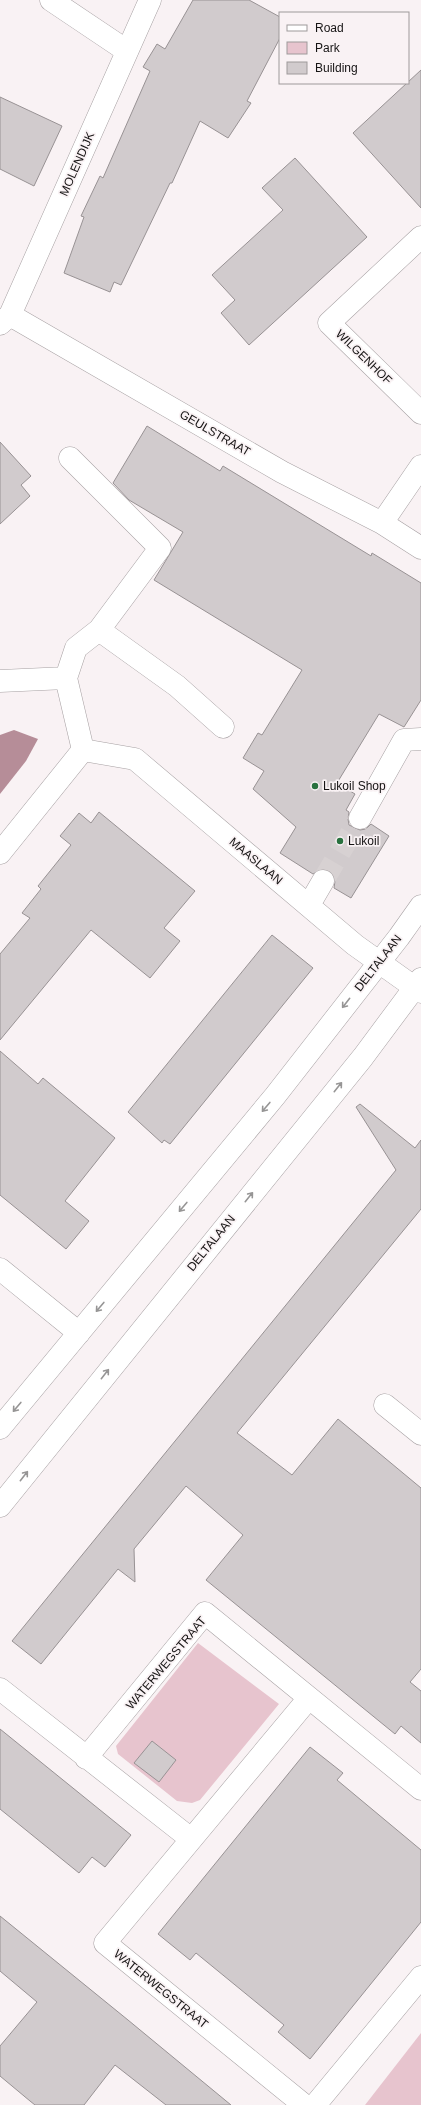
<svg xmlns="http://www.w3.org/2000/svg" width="421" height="2105" viewBox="0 0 421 2105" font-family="Arial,sans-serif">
<rect width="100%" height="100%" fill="#f9f2f4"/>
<!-- green -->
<path fill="#e7c4ce" d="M 198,1643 L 279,1704 L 200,1800 L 192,1803 L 177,1801 L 118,1754 L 116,1746 Z
M 421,2033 L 421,2105 L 365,2105 Z"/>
<!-- water -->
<path fill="#b68d98" d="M 14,730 L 38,739 L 26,761 L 0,794 L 0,735 Z"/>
<!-- building -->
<path fill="#d1cbcd" stroke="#989294" d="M 193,0 L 249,0 L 280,17 L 280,38 L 247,101 L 251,103 L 228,138 L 200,121 L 172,183 L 170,183 L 121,285 L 114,282 L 110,292 L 64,273 L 84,217 L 81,216 L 100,176 L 103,178 L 150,71 L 143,67 L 157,44 L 165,49 Z
M 421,70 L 421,208 L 353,133 Z
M 0,97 L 62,126 L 34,186 L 0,169 Z
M 295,158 L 367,237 L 249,345 L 221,313 L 235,300 L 212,275 L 283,210 L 262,188 Z
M 147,426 L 220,471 L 223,466 L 371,556 L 372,553 L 421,583 L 421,700 L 404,727 L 379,714 L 337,783 L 355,794 L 346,810 L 349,812 L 348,819 L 349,825 L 360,830 L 366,829 L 371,824 L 389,836 L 351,898 L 334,888 L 335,881 L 334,874 L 330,870 L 323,869 L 313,874 L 280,853 L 296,827 L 253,789 L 264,771 L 243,758 L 258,733 L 262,735 L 302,670 L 154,580 L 183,532 L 129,500 L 113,483 Z
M 0,442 L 31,476 L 21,485 L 30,496 L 0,524 Z
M 99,812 L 195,891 L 164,928 L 180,941 L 150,978 L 91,930 L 0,1040 L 0,954 L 30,918 L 22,913 L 41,889 L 38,886 L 71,845 L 60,836 L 79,813 L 91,823 Z
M 272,935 L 313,968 L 170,1144 L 164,1140 L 162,1143 L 128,1112 Z
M 0,1051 L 38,1084 L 43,1078 L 115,1138 L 65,1201 L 89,1221 L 66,1249 L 0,1195 Z
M 360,1104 L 415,1148 L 421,1140 L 421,1209 L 237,1433 L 292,1475 L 338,1419 L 421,1488 L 421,1669 L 410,1682 L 421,1691 L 421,1743 L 401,1726 L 395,1734 L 206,1580 L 243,1535 L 186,1486 L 134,1549 L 135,1582 L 118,1569 L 41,1664 L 12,1641 L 396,1170 L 356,1107 Z
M 0,1729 L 131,1835 L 105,1867 L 92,1857 L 79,1873 L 0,1809 Z
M 152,1741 L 176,1760 L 159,1782 L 134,1763 Z
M 310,1747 L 343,1773 L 337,1780 L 421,1850 L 421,1922 L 310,2059 L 278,2032 L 284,2025 L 196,1953 L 190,1960 L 158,1934 Z
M 0,1916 L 128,2020 L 231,2105 L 166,2105 L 115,2065 L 84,2105 L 35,2105 L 30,2101 L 0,2076 L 0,2046 L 37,2002 L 0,1971 Z"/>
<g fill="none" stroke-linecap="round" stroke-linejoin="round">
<!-- minor-tunnel -->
<path stroke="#d7d1d2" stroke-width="22" stroke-dasharray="22 11" stroke-linecap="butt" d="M 323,881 L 360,818"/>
<!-- minor casing -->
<g stroke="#a7a1a3" stroke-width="23">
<path id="minor" d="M 51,0 L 127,51
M 421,237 L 329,323 L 421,413
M 10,315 L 282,472 L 382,523 L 421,548
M 0,324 L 10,315 L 150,0
M 70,458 L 160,548 L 99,630
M 382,523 L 421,466
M 66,678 L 76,648 L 99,630 L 177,686 L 223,727
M 0,681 L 66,678 L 83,750 L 0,853
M 83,750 L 135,759 L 355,945 L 421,992
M 360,818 L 404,740 L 421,739
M 309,905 L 323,881
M 0,1269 L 79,1333
M 385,1405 L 421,1434
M 0,1428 L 275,1096 L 399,937 L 421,906
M 0,1506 L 363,1057 L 421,979
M 0,1689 L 191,1839
M 86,1758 L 205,1613 L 421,1789
M 304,2105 L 105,1943 L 309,1698
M 315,2105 L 421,1977"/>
</g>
<!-- minor -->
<use href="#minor" stroke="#fff" stroke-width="22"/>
</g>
<!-- one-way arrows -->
<defs><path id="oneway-shaft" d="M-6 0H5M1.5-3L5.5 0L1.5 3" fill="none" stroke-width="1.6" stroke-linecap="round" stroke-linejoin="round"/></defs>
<g stroke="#969595">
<use href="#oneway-shaft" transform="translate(346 1003) rotate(128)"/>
<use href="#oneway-shaft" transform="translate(338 1087) rotate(-51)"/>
<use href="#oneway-shaft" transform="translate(266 1107) rotate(130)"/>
<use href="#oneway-shaft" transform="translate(249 1197) rotate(-51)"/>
<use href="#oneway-shaft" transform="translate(183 1207) rotate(130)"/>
<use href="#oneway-shaft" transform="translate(100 1307) rotate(130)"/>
<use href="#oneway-shaft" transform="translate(105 1374) rotate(-52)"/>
<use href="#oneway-shaft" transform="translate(17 1407) rotate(130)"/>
<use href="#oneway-shaft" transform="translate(24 1476) rotate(-52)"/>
</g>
<!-- markers -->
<g fill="#28713e" stroke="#f9f2f4" stroke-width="1.5">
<circle cx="315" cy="786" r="4"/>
<circle cx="340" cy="841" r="4"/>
</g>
<g text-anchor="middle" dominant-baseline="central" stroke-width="3.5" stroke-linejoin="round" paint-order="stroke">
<!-- street labels -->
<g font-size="12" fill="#161414" stroke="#f9f2f4">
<text transform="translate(77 164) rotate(-66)">MOLENDIJK</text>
<text transform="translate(364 357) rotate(44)">WILGENHOF</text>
<text transform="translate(215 433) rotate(30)">GEULSTRAAT</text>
<text transform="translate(256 861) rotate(40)">MAASLAAN</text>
<text transform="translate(378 963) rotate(-52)">DELTALAAN</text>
<text transform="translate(211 1243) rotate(-51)">DELTALAAN</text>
<text transform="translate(166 1663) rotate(-50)">WATERWEGSTRAAT</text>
<text transform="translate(161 1989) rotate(39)">WATERWEGSTRAAT</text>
</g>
<!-- poi labels -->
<g font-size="12" fill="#161414" stroke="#f9f2f4" text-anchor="start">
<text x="323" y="786">Lukoil Shop</text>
<text x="348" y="841">Lukoil</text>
</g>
</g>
<!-- legend -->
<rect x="279" y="12" width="130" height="72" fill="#f9f2f4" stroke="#9e999a"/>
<rect x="287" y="25" width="20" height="6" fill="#ffffff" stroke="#9e999a"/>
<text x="315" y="32" font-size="12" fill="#161414">Road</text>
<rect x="287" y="42" width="20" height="12" fill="#e7c4ce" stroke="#9e999a"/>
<text x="315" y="52" font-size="12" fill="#161414">Park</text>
<rect x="287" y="62" width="20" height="12" fill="#d1cbcd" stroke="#9e999a"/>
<text x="315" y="72" font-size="12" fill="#161414">Building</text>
</svg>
